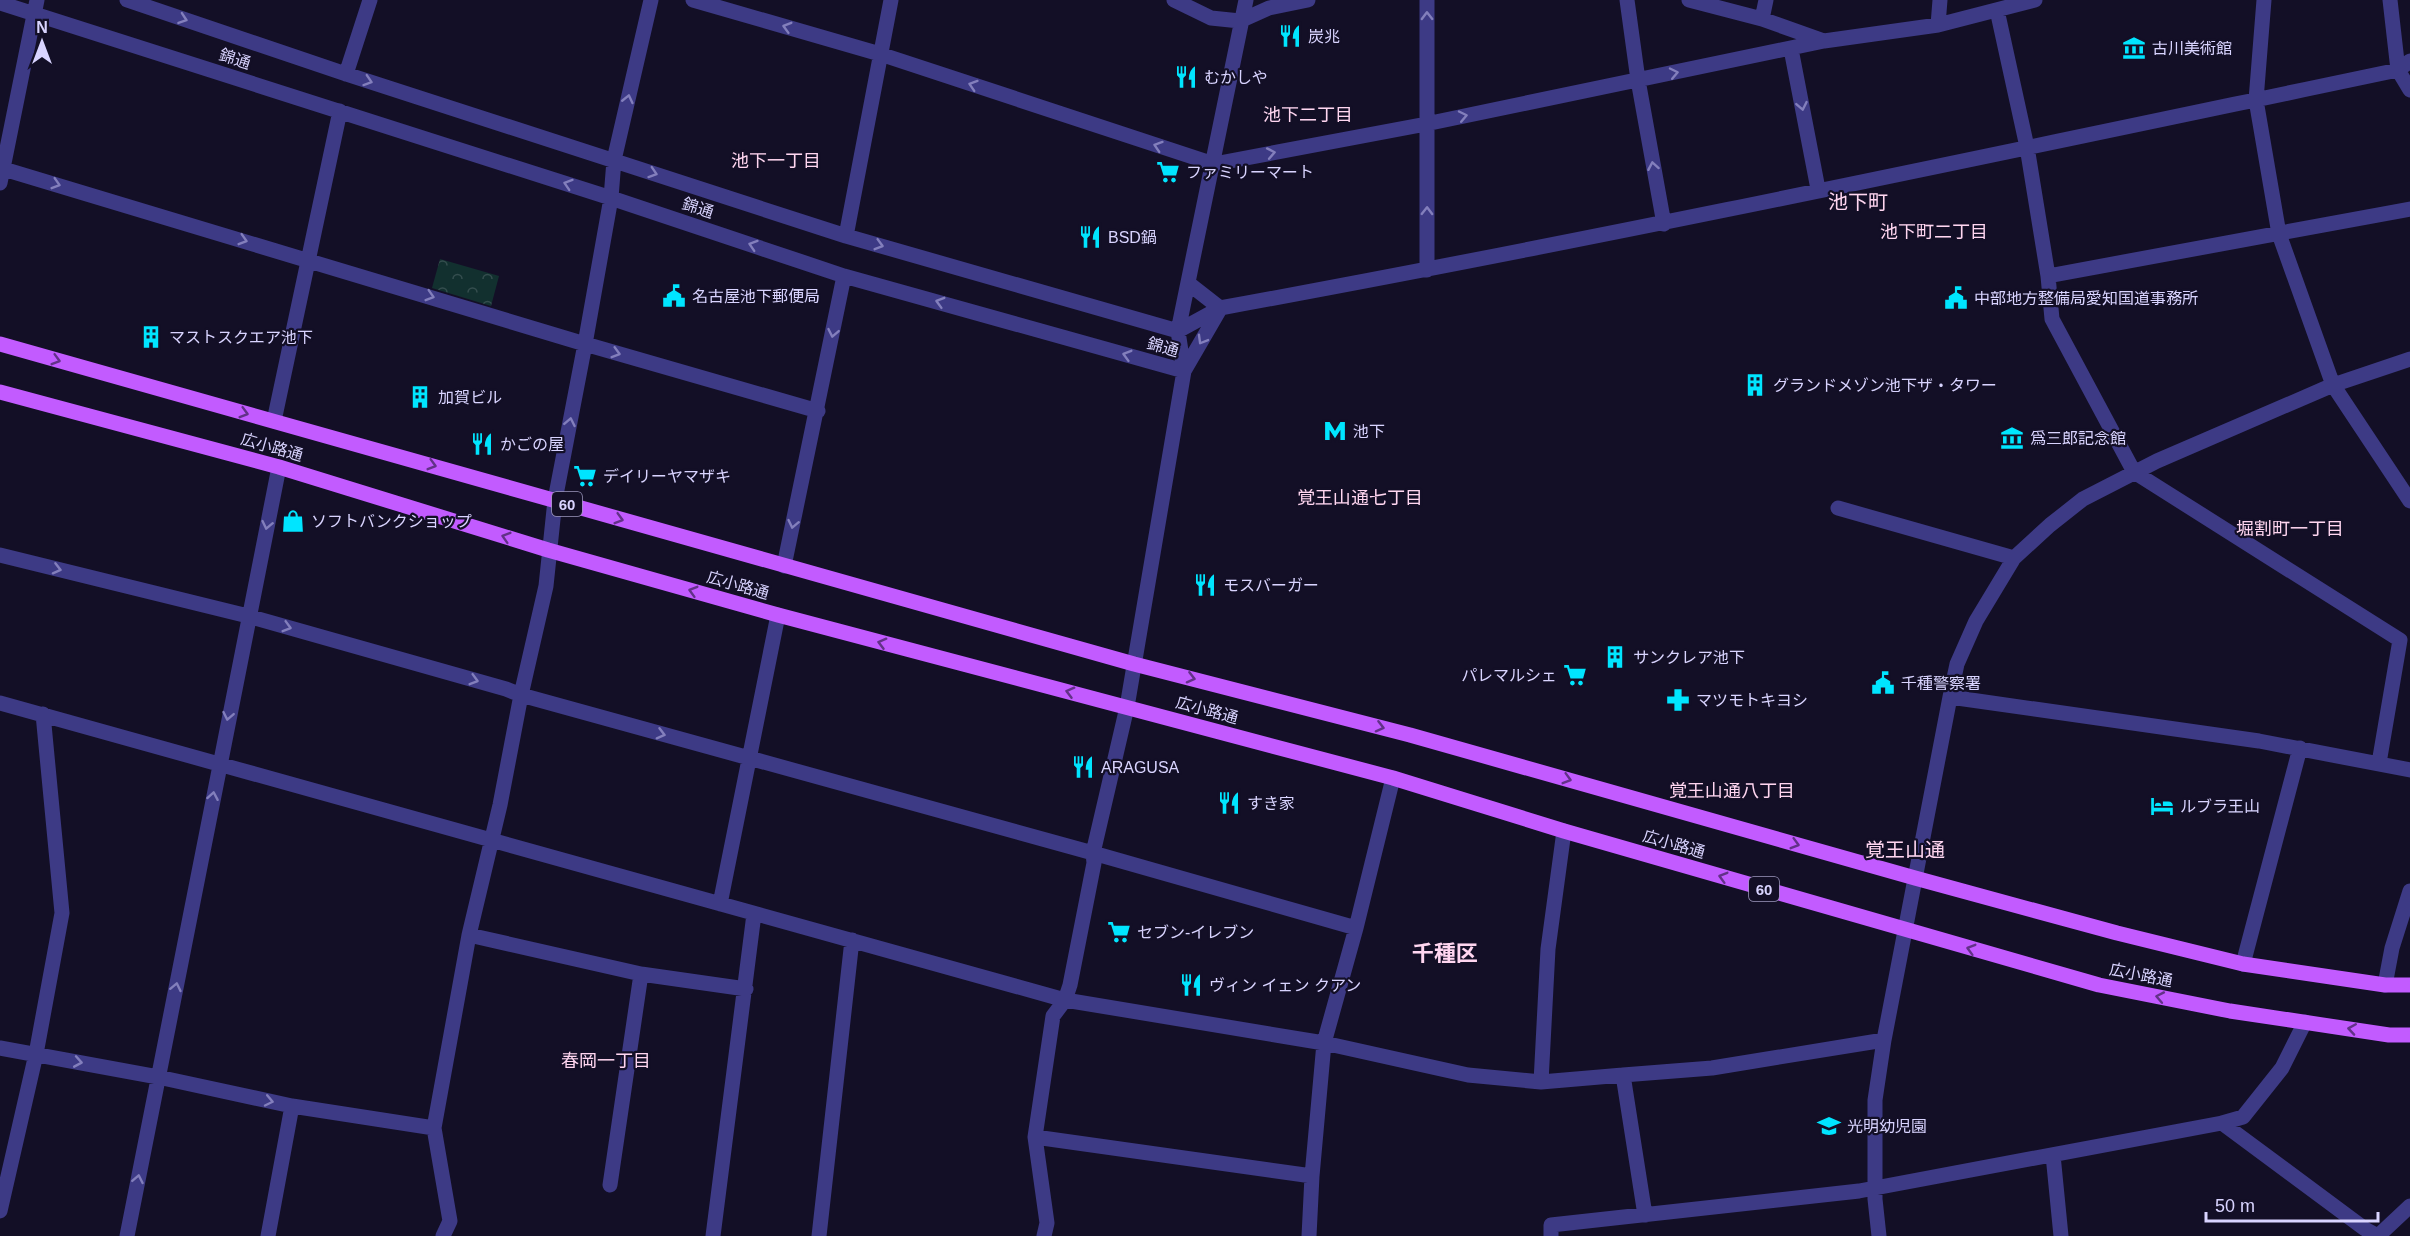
<svg xmlns="http://www.w3.org/2000/svg" width="2410" height="1236" viewBox="0 0 2410 1236" font-family="Arial,'Noto Sans JP',sans-serif">
<defs>
<pattern id="park-crowns" width="20" height="18" patternUnits="userSpaceOnUse" patternTransform="scale(1.5)"><rect width="20" height="18" fill="#12302f"/><path d="M2 6a3 3 0 1 1 6 0M12 15a3 3 0 1 1 6 0" fill="none" stroke="#344d4e"/></pattern>
</defs>
<rect width="100%" height="100%" fill="#130f26"/>
<!-- park -->
<path fill="url(#park-crowns)" d="M 440,259 L 499,276 L 491,306 L 432,288 Z"/>
<g fill="none" stroke-linecap="round" stroke-linejoin="round">
<!-- minor -->
<path stroke="#3d3a85" stroke-width="15" d="M 127,0 L 346,74 L 846,236 L 1178,331 L 1220,308 C 1614,236 2006,152 2398,70 L 2410,61
M 693,0 L 880,54 L 1214,164 L 1421,125 L 1824,41 L 1938,25 L 2035,0
M 1174,0 L 1211,18 L 1240,21 L 1269,8 L 1308,0
M 1427,0 L 1427,270
M 1627,0 L 1638,80 L 1664,224
M 1689,0 L 1762,19 L 1824,41
M 2264,0 L 2256,100 L 2279,234 L 2333,385 L 2410,501
M 2390,0 L 2398,70 L 2410,90
M 0,3 L 611,198 L 844,276 L 1184,371
M 1997,10 L 2027,147 L 2048,276 L 2052,319 L 2134,472 L 2400,640 L 2379,763
M 1762,19 L 1766,0
M 1938,25 L 1940,0
M 1791,49 L 1818,189
M 346,74 L 370,0
M 0,168 L 585,344 L 818,411
M 0,183 L 37,0
M 846,236 L 891,0
M 2048,276 L 2410,209
M 1188,283 L 1220,308
M 1184,371 L 1220,309
M 274,421 L 340,111
M 1838,508 L 2014,558
M 0,555 L 248,616 L 506,689 L 521,695 L 1093,853 L 1356,928
M 784,566 L 844,276
M 1950,697 L 2259,741 L 2410,770
M 0,703 L 1065,1000 L 1324,1043 L 1468,1075 L 1541,1082 L 1623,1075 L 1712,1068 L 1884,1040
M 720,904 L 778,615
M 469,935 L 641,974 L 746,989
M 2243,964 L 2300,748
M 2385,985 L 2392,948 L 2410,891
M 0,1048 L 158,1077 L 292,1106 L 434,1128
M 1623,1075 L 1645,1215
M 1541,1082 L 1548,949 L 1564,831
M 2222,1123 L 2243,1117 L 2282,1068 L 2305,1022
M 1035,1137 L 1312,1176
M 2053,1155 L 2061,1236
M 610,1185 L 641,974
M 0,1211 L 36,1054 L 62,913 L 43,714
M 127,1236 L 279,467
M 268,1236 L 292,1106
M 443,1236 L 450,1221 L 434,1128 L 469,935 L 500,805 L 521,695 L 546,586 L 555,500 L 585,344 L 611,198 L 614,160 L 651,0
M 713,1236 L 754,914
M 819,1236 L 852,940
M 1044,1236 L 1047,1223 L 1035,1137 L 1053,1016 L 1065,1000 L 1070,985 L 1094,863 L 1093,853 L 1127,707 L 1184,371 L 1178,331 L 1246,0
M 1309,1236 L 1312,1176 L 1324,1043 L 1356,928 L 1393,778
M 1551,1236 L 1551,1225 L 1859,1191 L 2222,1123 L 2365,1229 L 2378,1236 L 2410,1206
M 1879,1236 L 1875,1199 L 1875,1100 L 1884,1040 L 1950,697 L 1957,664 L 1976,621 L 2014,558 L 2050,525 L 2083,499 L 2157,461 L 2333,385 L 2410,359"/>
<!-- major -->
<path stroke="#c25bff" stroke-width="15" d="M 0,344 L 1134,664 L 1410,735 L 1915,878 L 2117,933 L 2243,964 L 2385,985 L 2410,985
M 0,392 L 279,467 L 548,550 L 778,615 L 1393,778 L 1564,831 L 2099,985 L 2230,1011 L 2389,1035 L 2410,1035"/>
</g>
<!-- one-way arrows -->
<defs><path id="oneway-chevron" d="M-2-3.5L2.5 0L-2 3.5" fill="none" stroke-width="1.6" stroke-linecap="round" stroke-linejoin="round" transform="scale(1.5)"/></defs>
<g stroke="#837fbc">
<use href="#oneway-chevron" transform="translate(1427 16) rotate(-91)"/>
<use href="#oneway-chevron" transform="translate(183 19) rotate(19)"/>
<use href="#oneway-chevron" transform="translate(787 27) rotate(-164)"/>
<use href="#oneway-chevron" transform="translate(1674 73) rotate(-12)"/>
<use href="#oneway-chevron" transform="translate(368 81) rotate(18)"/>
<use href="#oneway-chevron" transform="translate(973 85) rotate(-162)"/>
<use href="#oneway-chevron" transform="translate(628 99) rotate(-77)"/>
<use href="#oneway-chevron" transform="translate(1802 106) rotate(79)"/>
<use href="#oneway-chevron" transform="translate(1463 116) rotate(-12)"/>
<use href="#oneway-chevron" transform="translate(1158 146) rotate(-162)"/>
<use href="#oneway-chevron" transform="translate(1271 153) rotate(-11)"/>
<use href="#oneway-chevron" transform="translate(1653 166) rotate(-100)"/>
<use href="#oneway-chevron" transform="translate(653 173) rotate(18)"/>
<use href="#oneway-chevron" transform="translate(56 184) rotate(17)"/>
<use href="#oneway-chevron" transform="translate(568 184) rotate(-162)"/>
<use href="#oneway-chevron" transform="translate(1427 211) rotate(-89)"/>
<use href="#oneway-chevron" transform="translate(243 240) rotate(17)"/>
<use href="#oneway-chevron" transform="translate(753 245) rotate(-162)"/>
<use href="#oneway-chevron" transform="translate(879 245) rotate(16)"/>
<use href="#oneway-chevron" transform="translate(430 296) rotate(17)"/>
<use href="#oneway-chevron" transform="translate(940 302) rotate(-164)"/>
<use href="#oneway-chevron" transform="translate(833 333) rotate(101)"/>
<use href="#oneway-chevron" transform="translate(1202 340) rotate(120)"/>
<use href="#oneway-chevron" transform="translate(616 353) rotate(16)"/>
<use href="#oneway-chevron" transform="translate(1127 355) rotate(-164)"/>
<use href="#oneway-chevron" transform="translate(570 422) rotate(-79)"/>
<use href="#oneway-chevron" transform="translate(793 524) rotate(102)"/>
<use href="#oneway-chevron" transform="translate(267 525) rotate(102)"/>
<use href="#oneway-chevron" transform="translate(57 569) rotate(14)"/>
<use href="#oneway-chevron" transform="translate(287 627) rotate(16)"/>
<use href="#oneway-chevron" transform="translate(474 680) rotate(16)"/>
<use href="#oneway-chevron" transform="translate(228 716) rotate(101)"/>
<use href="#oneway-chevron" transform="translate(661 734) rotate(15)"/>
<use href="#oneway-chevron" transform="translate(213 796) rotate(-80)"/>
<use href="#oneway-chevron" transform="translate(176 987) rotate(-78)"/>
<use href="#oneway-chevron" transform="translate(78 1062) rotate(10)"/>
<use href="#oneway-chevron" transform="translate(269 1101) rotate(12)"/>
<use href="#oneway-chevron" transform="translate(138 1179) rotate(-79)"/>
</g>
<g stroke="#623188">
<use href="#oneway-chevron" transform="translate(56 360) rotate(16)"/>
<use href="#oneway-chevron" transform="translate(244 413) rotate(16)"/>
<use href="#oneway-chevron" transform="translate(432 465) rotate(16)"/>
<use href="#oneway-chevron" transform="translate(619 519) rotate(16)"/>
<use href="#oneway-chevron" transform="translate(506 537) rotate(-163)"/>
<use href="#oneway-chevron" transform="translate(693 591) rotate(-164)"/>
<use href="#oneway-chevron" transform="translate(882 643) rotate(-165)"/>
<use href="#oneway-chevron" transform="translate(1191 678) rotate(14)"/>
<use href="#oneway-chevron" transform="translate(1070 692) rotate(-165)"/>
<use href="#oneway-chevron" transform="translate(1380 727) rotate(14)"/>
<use href="#oneway-chevron" transform="translate(1567 779) rotate(16)"/>
<use href="#oneway-chevron" transform="translate(1795 844) rotate(16)"/>
<use href="#oneway-chevron" transform="translate(1723 877) rotate(-164)"/>
<use href="#oneway-chevron" transform="translate(1971 949) rotate(-164)"/>
<use href="#oneway-chevron" transform="translate(2160 997) rotate(-169)"/>
<use href="#oneway-chevron" transform="translate(2352 1029) rotate(-171)"/>
</g>
<!-- icons -->
<defs>
<g id="restaurant-bare" transform="scale(1.8)"><path d="M-5-6h1v4h1v-4h1v4h1v-4h1v5L-1.5 .5V6h-2V.5L-5-1ZM5-6V6H3V1.5H1.5Q1.5-4 5-6Z" fill="#00e5ff" stroke="#130f26" stroke-width="2.5" paint-order="stroke"/></g>
<g id="museum-bare" transform="scale(1.8)"><path d="M0-6L6-3V-2H-6V-3ZM-5-1h2V3h-2ZM-1-1h2V3h-2ZM3-1h2V3H3ZM-6 4H6V6H-6Z" fill="#00e5ff" stroke="#130f26" stroke-width="2.5" paint-order="stroke"/></g>
<g id="supermarket-bare" transform="scale(1.8)"><path d="M-6-5.5h2.5l.6 2H6L4.5 2H-2.5L-4.4-4H-6ZM-1.5 3.2a1.3 1.3 0 1 0 .1 0ZM3 3.2a1.3 1.3 0 1 0 .1 0Z" fill="#00e5ff" stroke="#130f26" stroke-width="2.5" paint-order="stroke"/></g>
<g id="civic-bare" transform="scale(1.8)"><path d="M-.6-6.5H3V-4.5H.6V-3L4-1V1h2V6H-6V1h2V-1L-.6-3ZM-1.2 2.5V6h2.4V2.5Z" fill="#00e5ff" stroke="#130f26" stroke-width="2.5" paint-order="stroke"/></g>
<g id="building-bare" transform="scale(1.8)"><path d="M-4-6H4V6H1V3H-1V6H-4ZM-2.5-4.3h1.7v1.8h-1.7ZM.8-4.3h1.7v1.8H.8ZM-2.5-1h1.7V.8h-1.7ZM.8-1h1.7V.8H.8Z" fill="#00e5ff" stroke="#130f26" stroke-width="2.5" paint-order="stroke"/></g>
<g id="metro-bare" transform="scale(1.8)"><path d="M-5.5 5V-5H-3L0 0L3-5H5.5V5H3V-.5L0 4L-3-.5V5Z" fill="#00e5ff" stroke="#130f26" stroke-width="2.5" paint-order="stroke"/></g>
<g id="shop-bare" transform="scale(1.8)"><path d="M-5-2.5h2.3a2.7 3.5 0 0 1 5.4 0H5L5.5 6h-11ZM-1.5-2.5h3a1.5 2.3 0 0 0-3 0Z" fill="#00e5ff" stroke="#130f26" stroke-width="2.5" paint-order="stroke"/></g>
<g id="pharmacy-bare" transform="scale(1.8)"><path d="M-2-6h4v4h4v4h-4v4h-4v-4h-4v-4h4Z" fill="#00e5ff" stroke="#130f26" stroke-width="2.5" paint-order="stroke"/></g>
<g id="hotel-bare" transform="scale(1.8)"><path d="M-6-4.5h1.5V1H6V5H4.5V3h-9V5H-6ZM-4 0a1.8 1.8 0 1 1 3.6 0ZM.5 0V-2.5h3Q6-2.5 6 0Z" fill="#00e5ff" stroke="#130f26" stroke-width="2.5" paint-order="stroke"/></g>
<g id="school-bare" transform="scale(1.8)"><path d="M0-5L7-2L0 1L-7-2ZM-4 1L0 2.5L4 1V4Q0 6-4 4Z" fill="#00e5ff" stroke="#130f26" stroke-width="2.5" paint-order="stroke"/></g>
</defs>
<g fill-rule="evenodd">
<use href="#restaurant-bare" x="1290" y="36"/>
<use href="#museum-bare" x="2134" y="48"/>
<use href="#restaurant-bare" x="1186" y="77"/>
<use href="#supermarket-bare" x="1168" y="172"/>
<use href="#restaurant-bare" x="1090" y="237"/>
<use href="#civic-bare" x="674" y="296"/>
<use href="#civic-bare" x="1956" y="298"/>
<use href="#building-bare" x="151" y="337"/>
<use href="#building-bare" x="1755" y="385"/>
<use href="#building-bare" x="420" y="397"/>
<use href="#metro-bare" x="1335" y="431"/>
<use href="#museum-bare" x="2012" y="438"/>
<use href="#restaurant-bare" x="482" y="444"/>
<use href="#supermarket-bare" x="585" y="476"/>
<use href="#shop-bare" x="293" y="521"/>
<use href="#restaurant-bare" x="1205" y="585"/>
<use href="#building-bare" x="1615" y="657"/>
<use href="#supermarket-bare" x="1575" y="675"/>
<use href="#civic-bare" x="1883" y="683"/>
<use href="#pharmacy-bare" x="1678" y="700"/>
<use href="#restaurant-bare" x="1083" y="767"/>
<use href="#restaurant-bare" x="1229" y="803"/>
<use href="#hotel-bare" x="2162" y="806"/>
<use href="#supermarket-bare" x="1119" y="932"/>
<use href="#restaurant-bare" x="1191" y="985"/>
<use href="#school-bare" x="1829" y="1126"/>
</g>
<g text-anchor="middle" dominant-baseline="central" stroke-width="4.5" stroke-linejoin="round" paint-order="stroke">
<!-- shield labels -->
<g fill="#130f26" stroke="#9e99be" stroke-width="1.5">
<rect x="552" y="492" width="30" height="24" rx="4.5"/>
<rect x="1749" y="877" width="30" height="24" rx="4.5"/>
</g>
<g font-size="15" font-weight="bold" fill="#d9d4ff">
<text x="567" y="504">60</text>
<text x="1764" y="889">60</text>
</g>
<!-- poi labels -->
<g font-size="16" fill="#d9d4ff" stroke="#130f26" text-anchor="start">
<text x="1308" y="36">炭兆</text>
<text x="2152" y="48">古川美術館</text>
<text x="1204" y="77">むかしや</text>
<text x="1186" y="172">ファミリーマート</text>
<text x="1108" y="237">BSD鍋</text>
<text x="692" y="296">名古屋池下郵便局</text>
<text x="1974" y="298">中部地方整備局愛知国道事務所</text>
<text x="169" y="337">マストスクエア池下</text>
<text x="1773" y="385">グランドメゾン池下ザ・タワー</text>
<text x="438" y="397">加賀ビル</text>
<text x="1353" y="431">池下</text>
<text x="2030" y="438">爲三郎記念館</text>
<text x="500" y="444">かごの屋</text>
<text x="603" y="476">デイリーヤマザキ</text>
<text x="311" y="521">ソフトバンクショップ</text>
<text x="1223" y="585">モスバーガー</text>
<text x="1633" y="657">サンクレア池下</text>
<text x="1557" y="675" text-anchor="end">パレマルシェ</text>
<text x="1901" y="683">千種警察署</text>
<text x="1696" y="700">マツモトキヨシ</text>
<text x="1101" y="767">ARAGUSA</text>
<text x="1247" y="803">すき家</text>
<text x="2180" y="806">ルブラ王山</text>
<text x="1137" y="932">セブン-イレブン</text>
<text x="1209" y="985">ヴィン イェン クアン</text>
<text x="1847" y="1126">光明幼児園</text>
</g>
<!-- street labels -->
<g font-size="16" fill="#d9d4ff" stroke="#130f26">
<text transform="translate(235 59) rotate(18)">錦通</text>
<text transform="translate(698 208) rotate(18)">錦通</text>
<text transform="translate(1163 347) rotate(16)">錦通</text>
<text transform="translate(272 447) rotate(16)">広小路通</text>
<text transform="translate(738 585) rotate(16)">広小路通</text>
<text transform="translate(1207 710) rotate(15)">広小路通</text>
<text transform="translate(1674 844) rotate(16)">広小路通</text>
<text transform="translate(2141 975) rotate(11)">広小路通</text>
</g>
<!-- neighbourhood labels -->
<g font-size="18" fill="#ffd6f0" stroke="#130f26">
<text x="1308" y="115">池下二丁目</text>
<text x="776" y="161">池下一丁目</text>
<text x="1934" y="232">池下町二丁目</text>
<text x="1360" y="498">覚王山通七丁目</text>
<text x="2290" y="529">堀割町一丁目</text>
<text x="1732" y="791">覚王山通八丁目</text>
<text x="606" y="1061">春岡一丁目</text>
</g>
<!-- quarter labels -->
<g font-size="20" fill="#ffd6f0" stroke="#130f26">
<text x="1858" y="202">池下町</text>
<text x="1905" y="850">覚王山通</text>
</g>
<!-- district labels -->
<g font-size="22" font-weight="bold" fill="#ffd6f0" stroke="#130f26">
<text x="1445" y="953">千種区</text>
</g>
</g>
<!-- north arrow -->
<g transform="translate(42 42)" stroke="#130f26" stroke-width="4.5" paint-order="stroke">
<path d="M0-4.5L10 22L0 15L-10 22Z" fill="#d9d4ff"/>
<text y="-9" font-size="16" font-weight="bold" text-anchor="middle" fill="#d9d4ff">N</text>
</g>
<!-- scale -->
<path d="M2206 1212v9h172v-9" fill="none" stroke="#d9d4ff" stroke-width="3"/>
<text x="2215" y="1212" font-size="18" fill="#d9d4ff" stroke="#130f26" stroke-width="4.5" paint-order="stroke">50 m</text>
</svg>
